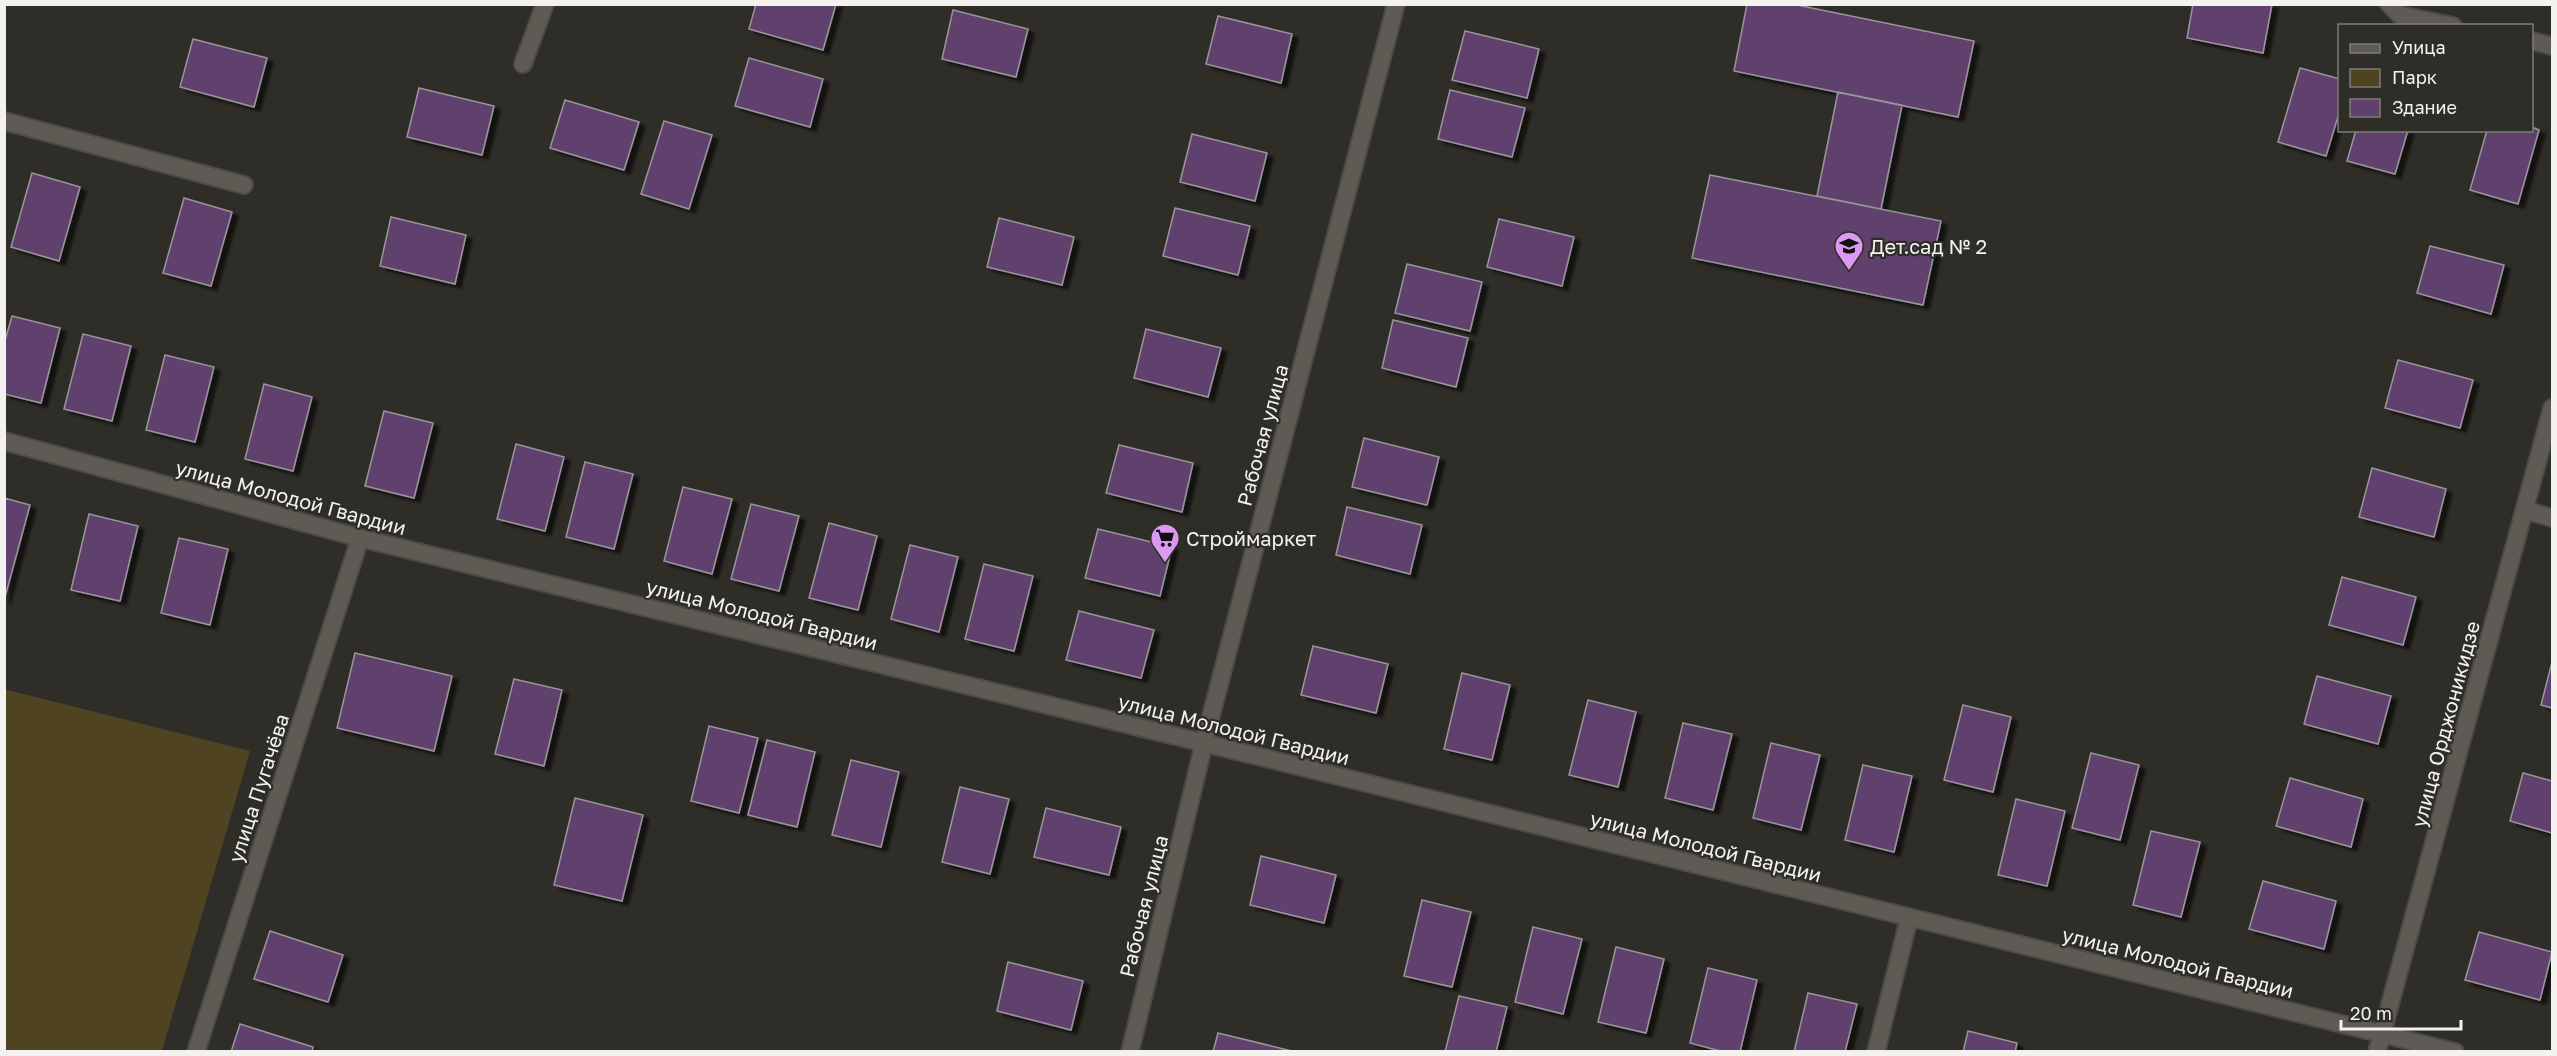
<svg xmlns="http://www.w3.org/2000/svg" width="2557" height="1056" viewBox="0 0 2557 1056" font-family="'Golos Text',sans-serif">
<defs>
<filter id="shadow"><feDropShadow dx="6" dy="4" stdDeviation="1.5" flood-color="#0009"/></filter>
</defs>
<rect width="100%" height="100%" fill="#2f2d28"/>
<!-- green -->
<path fill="#504322" d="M 4,689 L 250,751 L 162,1051 L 5,1051 Z"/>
<!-- building -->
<path fill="#60416c" stroke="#99959b" stroke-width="1.5" filter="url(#shadow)" d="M 756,4 L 836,4 L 823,50 L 749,29 Z
M 1747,4 L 1792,4 L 1974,41 L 1958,117 L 1734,71 Z
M 2193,4 L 2272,4 L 2263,53 L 2187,38 Z
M 953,10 L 1028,29 L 1016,77 L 942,59 Z
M 1218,16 L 1292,34 L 1281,83 L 1206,64 Z
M 1465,31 L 1539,49 L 1527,98 L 1452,80 Z
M 193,39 L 267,58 L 254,107 L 180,87 Z
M 749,58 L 823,79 L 810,127 L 735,106 Z
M 2300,68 L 2340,79 L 2340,110 L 2326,156 L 2278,142 Z
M 419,88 L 494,106 L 482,155 L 407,137 Z
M 1450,90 L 1525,108 L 1512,157 L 1438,139 Z
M 1838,92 L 1902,105 L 1881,209 L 1817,196 Z
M 565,100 L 639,122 L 624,170 L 550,148 Z
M 664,121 L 712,135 L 689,209 L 641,194 Z
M 2532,127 L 2539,130 L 2518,204 L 2470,190 L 2487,130 L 2532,130 Z
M 2356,130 L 2408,130 L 2395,174 L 2347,161 Z
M 1192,134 L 1267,153 L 1255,201 L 1180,182 Z
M 32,173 L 80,187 L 59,261 L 11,247 Z
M 1710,175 L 1941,221 L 1923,305 L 1692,258 Z
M 184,198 L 232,212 L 211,286 L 163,273 Z
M 1175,208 L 1250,226 L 1238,275 L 1163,256 Z
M 391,217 L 466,235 L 455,284 L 380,266 Z
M 999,218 L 1074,237 L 1062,285 L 987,267 Z
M 1499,219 L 1574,237 L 1562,286 L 1487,267 Z
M 2430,246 L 2504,265 L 2491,314 L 2417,293 Z
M 1407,264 L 1482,282 L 1470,331 L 1395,313 Z
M 12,316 L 60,328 L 41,403 L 4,394 L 4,344 Z
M 1393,320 L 1468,338 L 1456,387 L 1382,368 Z
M 1146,329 L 1221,348 L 1208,397 L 1134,378 Z
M 83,334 L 131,346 L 112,421 L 64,409 Z
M 165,355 L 214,367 L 195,442 L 146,430 Z
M 2398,360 L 2473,380 L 2460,428 L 2385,408 Z
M 264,384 L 312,397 L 293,471 L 245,459 Z
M 384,411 L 433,423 L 414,498 L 365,486 Z
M 1364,438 L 1439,457 L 1427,505 L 1352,487 Z
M 516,444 L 564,457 L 545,531 L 497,519 Z
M 1119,445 L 1193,463 L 1182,512 L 1106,493 Z
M 585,462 L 633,474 L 614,549 L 566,537 Z
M 2372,468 L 2446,489 L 2434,537 L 2359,517 Z
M 683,487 L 732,499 L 712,574 L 664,561 Z
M 4,498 L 30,505 L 4,601 Z
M 751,504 L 799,516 L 779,591 L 731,579 Z
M 1347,507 L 1422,525 L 1410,574 L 1336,555 Z
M 89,514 L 138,526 L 120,601 L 71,590 Z
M 829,523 L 877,536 L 858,610 L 809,598 Z
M 1098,529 L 1172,547 L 1160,596 L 1085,578 Z
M 179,538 L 228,549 L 210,625 L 161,613 Z
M 910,545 L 958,557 L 939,632 L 891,619 Z
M 984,564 L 1033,576 L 1014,651 L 965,639 Z
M 2342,577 L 2416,597 L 2403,645 L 2329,625 Z
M 1079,611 L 1154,630 L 1141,678 L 1066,660 Z
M 1313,646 L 1388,664 L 1376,713 L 1301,695 Z
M 355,653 L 452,676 L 434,751 L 337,728 Z
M 2552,662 L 2552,708 L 2541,705 Z
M 1462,673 L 1510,685 L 1492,760 L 1444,749 Z
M 2317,676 L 2391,696 L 2378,744 L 2304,724 Z
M 514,679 L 562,690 L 544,766 L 495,754 Z
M 1588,700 L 1636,712 L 1618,787 L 1569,775 Z
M 1963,705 L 2011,717 L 1993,792 L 1944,780 Z
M 1683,723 L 1732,734 L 1713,810 L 1665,798 Z
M 709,726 L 758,738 L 739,813 L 691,801 Z
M 767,740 L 815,752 L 797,827 L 748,815 Z
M 1771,743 L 1820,755 L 1801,830 L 1753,818 Z
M 2091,753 L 2139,765 L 2120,840 L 2072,828 Z
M 851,760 L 899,772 L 881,847 L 832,835 Z
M 1863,765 L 1912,776 L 1894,852 L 1845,840 Z
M 2523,773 L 2552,781 L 2552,833 L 2510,821 Z
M 2290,778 L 2363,799 L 2351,847 L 2276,826 Z
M 960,787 L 1009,799 L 990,874 L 942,862 Z
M 575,798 L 643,815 L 622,901 L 554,885 Z
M 2016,799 L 2065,811 L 2047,886 L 1998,875 Z
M 1046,808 L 1121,827 L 1109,875 L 1034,857 Z
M 2151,831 L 2200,842 L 2181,917 L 2133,905 Z
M 1261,856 L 1336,875 L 1324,923 L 1250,905 Z
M 2263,881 L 2336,901 L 2324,949 L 2249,929 Z
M 1422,900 L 1471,912 L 1452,987 L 1404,976 Z
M 1533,927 L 1582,939 L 1563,1014 L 1515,1002 Z
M 270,931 L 343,955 L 328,1002 L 254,979 Z
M 2479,932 L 2552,952 L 2540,1000 L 2465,980 Z
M 1616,947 L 1664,959 L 1646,1033 L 1598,1022 Z
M 1008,962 L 1083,981 L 1071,1030 L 997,1011 Z
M 1708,968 L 1757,980 L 1740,1052 L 1724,1052 L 1690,1043 Z
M 1808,993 L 1857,1004 L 1845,1052 L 1794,1052 Z
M 1459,996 L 1507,1007 L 1496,1052 L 1445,1052 Z
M 240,1024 L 313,1047 L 312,1052 L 231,1052 Z
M 1968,1031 L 2017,1043 L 2015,1052 L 1963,1052 Z
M 1218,1033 L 1292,1051 L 1292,1052 L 1213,1052 Z"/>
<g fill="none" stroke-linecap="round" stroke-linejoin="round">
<!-- service casing -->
<g stroke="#4c4a46" stroke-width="20">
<path id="service" d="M 523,64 L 545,4
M 4,121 L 244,185"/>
</g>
<!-- minor casing -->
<g stroke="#4c4a46" stroke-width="20">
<path id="minor" d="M 2389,4 L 2400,15 L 2453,26
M 2532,41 L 2552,46
M 4,441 L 360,538 L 1204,743 L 2455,1052
M 2525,510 L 2552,518
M 196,1052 L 360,538
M 1130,1052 L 1204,743 L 1396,4
M 1876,1052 L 1909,918
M 2377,1052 L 2552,408"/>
</g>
<!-- service -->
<use href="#service" stroke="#5e5b55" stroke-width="16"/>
<!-- minor -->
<use href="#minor" stroke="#5e5b55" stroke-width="16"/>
</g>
<!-- icons -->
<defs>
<g id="school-pin" transform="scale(1.5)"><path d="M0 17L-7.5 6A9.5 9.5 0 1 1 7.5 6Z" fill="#dc99f4" stroke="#2f2d28"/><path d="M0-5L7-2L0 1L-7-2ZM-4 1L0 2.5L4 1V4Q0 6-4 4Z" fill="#111"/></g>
<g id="supermarket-pin" transform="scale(1.5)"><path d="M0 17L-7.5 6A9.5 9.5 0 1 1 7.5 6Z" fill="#dc99f4" stroke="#2f2d28"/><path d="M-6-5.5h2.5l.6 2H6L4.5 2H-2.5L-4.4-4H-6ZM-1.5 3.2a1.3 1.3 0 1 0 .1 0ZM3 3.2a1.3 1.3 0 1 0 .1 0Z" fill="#111"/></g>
</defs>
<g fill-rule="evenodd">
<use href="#school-pin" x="1849" y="246"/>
<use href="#supermarket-pin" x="1165" y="538"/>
</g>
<g text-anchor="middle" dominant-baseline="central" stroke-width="4.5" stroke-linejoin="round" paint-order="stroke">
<!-- poi labels -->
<g font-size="20" fill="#f4f2ef" stroke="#2f2d28" text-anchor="start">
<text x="1870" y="246">Дет.сад № 2</text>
<text x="1186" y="538">Строймаркет</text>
</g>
<!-- street labels -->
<g font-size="20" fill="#f4f2ef" stroke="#2f2d28">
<text transform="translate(1262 435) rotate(-75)">Рабочая улица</text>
<text transform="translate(291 497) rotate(15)">улица Молодой Гвардии</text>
<text transform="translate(762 614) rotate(14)">улица Молодой Гвардии</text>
<text transform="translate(2445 724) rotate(-75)">улица Орджоникидзе</text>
<text transform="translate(1234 729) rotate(14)">улица Молодой Гвардии</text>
<text transform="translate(258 788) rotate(-72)">улица Пугачёва</text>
<text transform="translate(1706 846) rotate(14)">улица Молодой Гвардии</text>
<text transform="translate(1143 906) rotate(-76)">Рабочая улица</text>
<text transform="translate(2178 962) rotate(14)">улица Молодой Гвардии</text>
</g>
</g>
<!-- border -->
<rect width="2557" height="1056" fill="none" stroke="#f4f2ef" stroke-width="12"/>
<!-- legend -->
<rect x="2338" y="24" width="195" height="108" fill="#2f2d28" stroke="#7e7c78" stroke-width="1.5"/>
<rect x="2350" y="44" width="30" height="9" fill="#5e5b55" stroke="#7e7c78" stroke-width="1.5"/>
<text x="2392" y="54" font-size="18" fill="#f4f2ef">Улица</text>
<rect x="2350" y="69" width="30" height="18" fill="#504322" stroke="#7e7c78" stroke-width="1.5"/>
<text x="2392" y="84" font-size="18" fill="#f4f2ef">Парк</text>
<rect x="2350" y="99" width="30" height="18" fill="#60416c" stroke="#7e7c78" stroke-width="1.5"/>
<text x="2392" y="114" font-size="18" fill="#f4f2ef">Здание</text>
<!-- scale -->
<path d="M2341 1020v9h120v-9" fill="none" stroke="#f4f2ef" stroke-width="3"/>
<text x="2350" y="1020" font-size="18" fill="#f4f2ef" stroke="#2f2d28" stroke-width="4.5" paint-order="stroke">20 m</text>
</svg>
